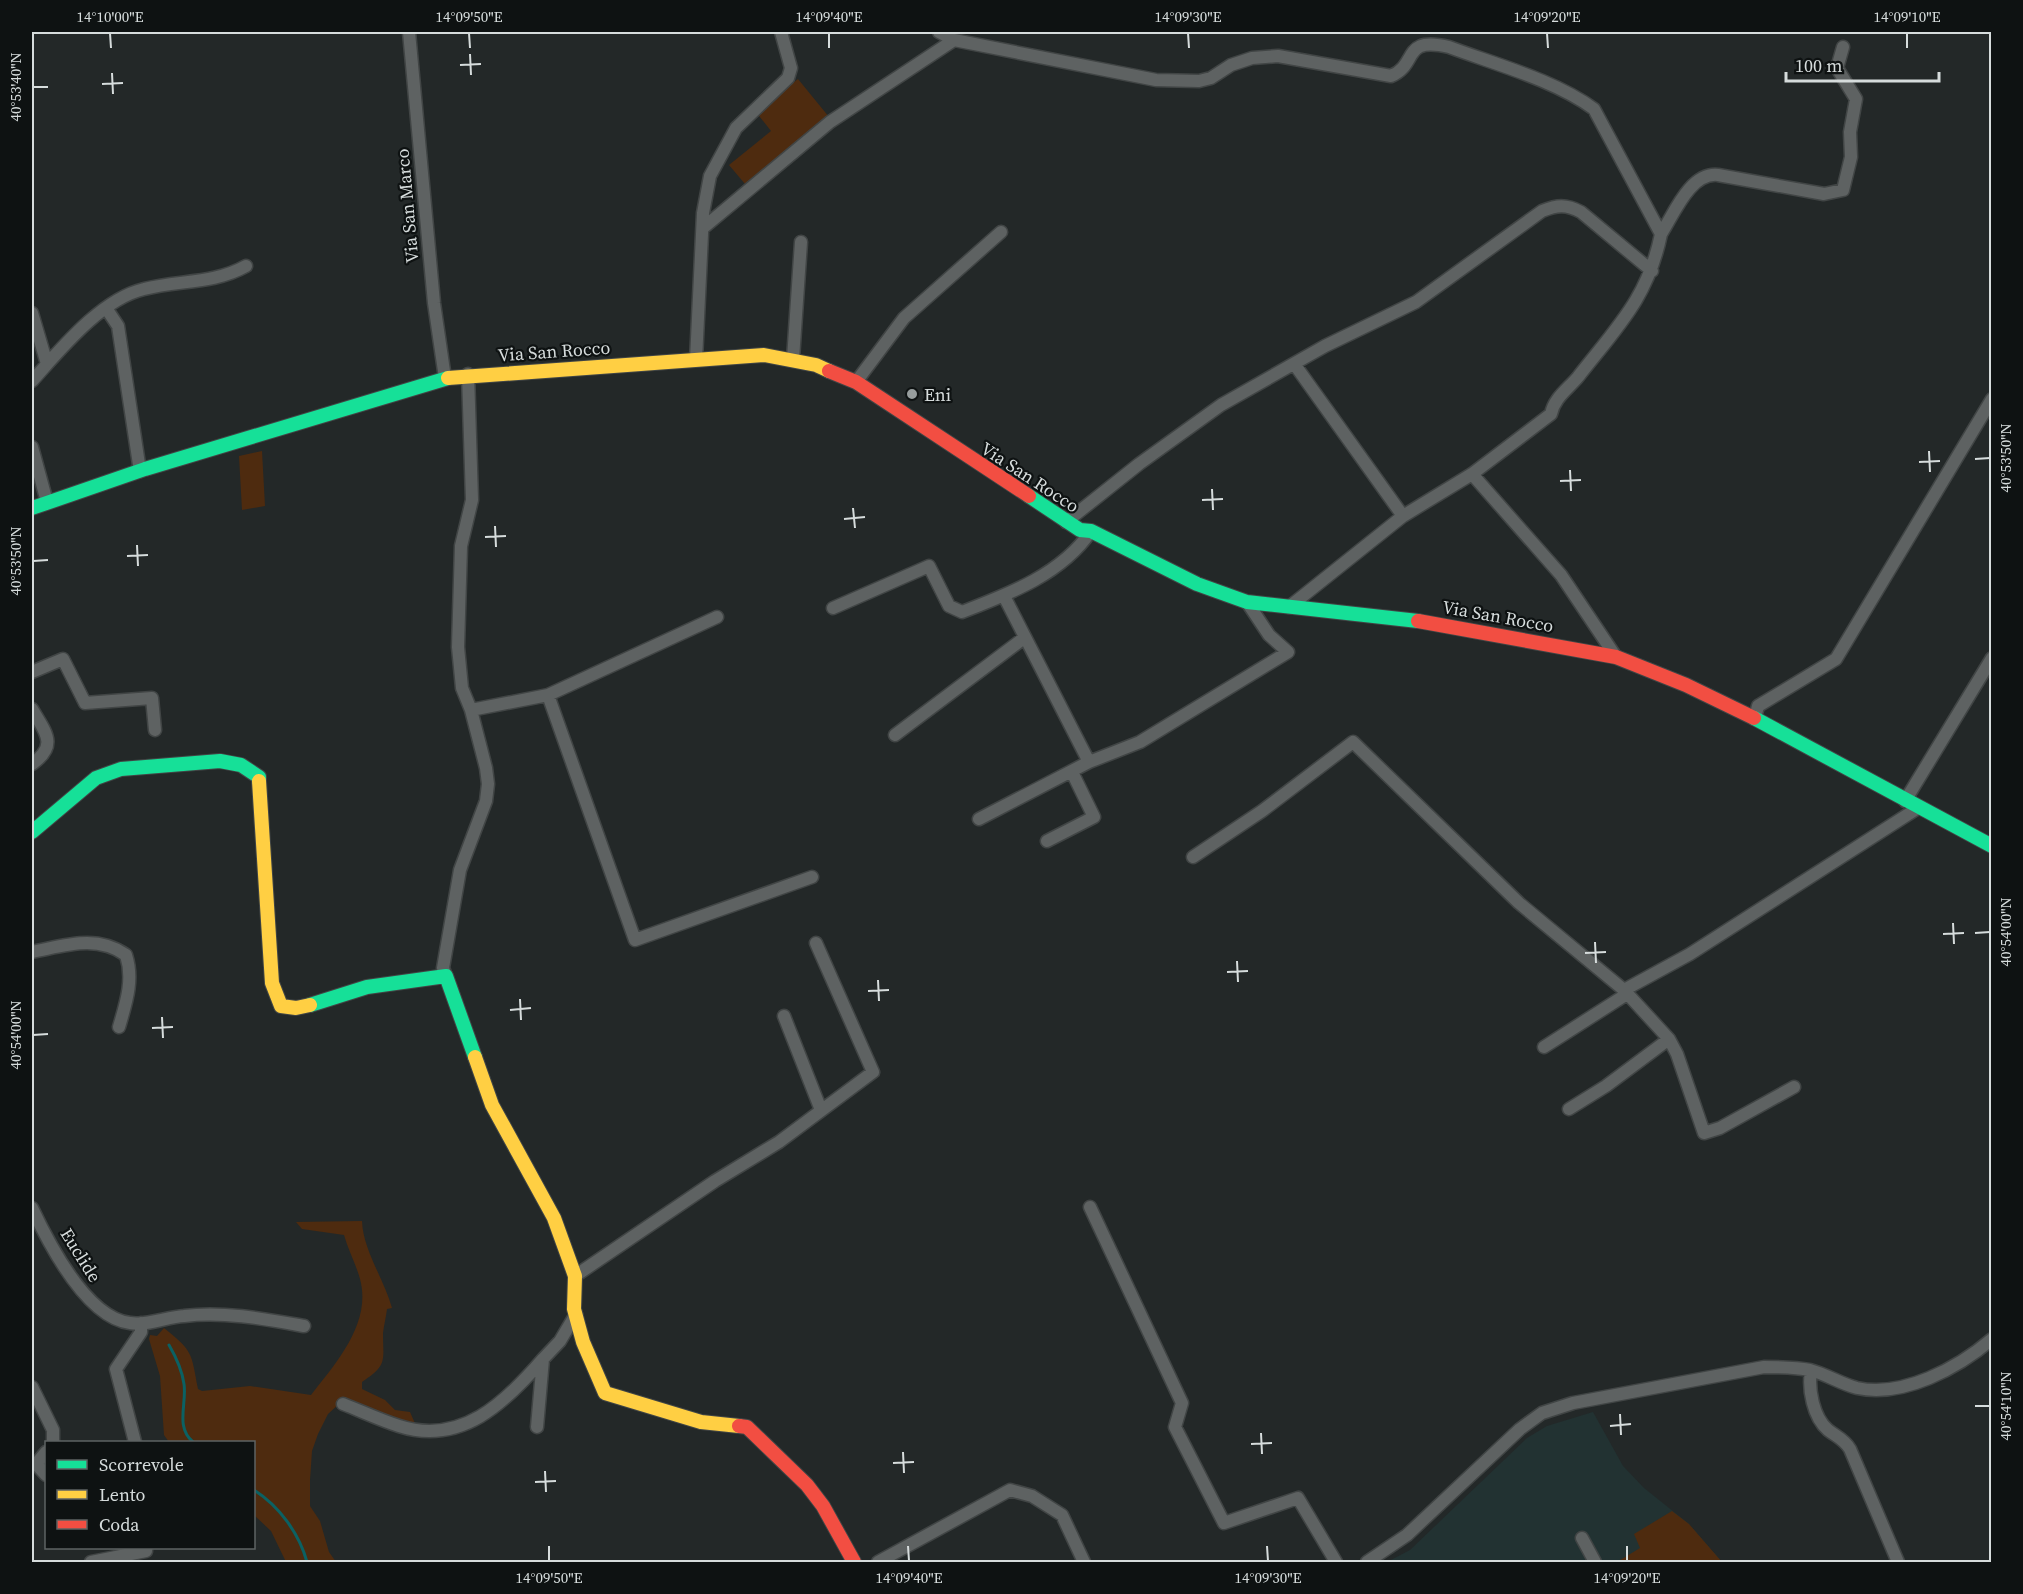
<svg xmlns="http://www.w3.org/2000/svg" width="2023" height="1594" viewBox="0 0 2023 1594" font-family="'Source Serif 4',serif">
<rect width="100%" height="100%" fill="#232828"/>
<!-- built -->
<path fill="#223232" d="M 1593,1412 L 1623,1466 L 1644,1488 L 1689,1524 L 1722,1562 L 1387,1562 L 1410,1550 L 1527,1438 L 1547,1426 Z"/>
<!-- green -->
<path fill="#4e2b0f" d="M 798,79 L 829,117 L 745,184 L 729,165 L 771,131 L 756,112 Z
M 262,451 L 265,506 L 242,510 L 239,456 Z
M 362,1221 C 363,1250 384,1279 392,1308 L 387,1309 C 386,1317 384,1325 383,1333 C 383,1361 388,1365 362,1382 L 362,1389 L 385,1400 L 395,1410 L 410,1412 L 417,1428 L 340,1403 L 328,1414 L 318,1434 L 312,1451 L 310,1480 L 310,1506 L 320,1521 L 329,1552 L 336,1562 L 286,1562 L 271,1531 L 254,1515 L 254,1442 L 169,1442 L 164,1435 L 160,1376 L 149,1339 L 150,1335 L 157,1336 L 164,1328 C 194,1352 191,1353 198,1389 L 202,1391 L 250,1386 L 311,1395 C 336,1363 372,1323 360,1279 C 356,1264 348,1250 344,1235 L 302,1229 L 296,1222 Z
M 1672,1511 L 1689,1524 L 1722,1562 L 1617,1562 L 1640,1548 L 1634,1534 Z"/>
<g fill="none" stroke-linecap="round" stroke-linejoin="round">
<!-- stream -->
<path stroke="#0b6163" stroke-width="3" d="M 169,1345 C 176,1357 182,1370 184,1384 C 187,1404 175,1427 193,1442
M 254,1490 C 279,1506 299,1533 307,1562"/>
<!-- street casing -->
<g stroke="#414545" stroke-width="15">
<path id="street" d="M 409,32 L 434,303 L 445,378
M 939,32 L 954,40 L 1156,80 L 1199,81 L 1211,78 L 1231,65 L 1252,58 L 1278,56 L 1391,76 C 1419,64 1401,36 1449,47 C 1494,64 1555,80 1594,109 L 1661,234 C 1648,298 1617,327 1578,377 C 1568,389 1554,398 1551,414 L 1472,474 L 1403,516 L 1289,607
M 703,228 L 830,122 L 954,40
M 1661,234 C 1674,214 1690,172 1718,175 L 1824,194 L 1843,190 L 1851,157 L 1850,132 L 1856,99 L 1837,68 L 1843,47
M 106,308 L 118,326 L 140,471
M 32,313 L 47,364
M 793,359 L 801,242
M 696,360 L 703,213 L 710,176 L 736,128 L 788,78 L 791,68 L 781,32
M 1295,365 L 1403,516
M 32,381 C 60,350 101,299 144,289 C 179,280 214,284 246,266
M 856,382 L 904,318 L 1001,232
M 32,447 L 47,502
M 1472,474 L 1561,575 L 1616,657
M 1066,522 L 1139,464 L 1221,405 L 1325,346 L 1416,302 L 1542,211 C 1557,205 1566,204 1581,212 L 1652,271
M 1004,596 L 1089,762
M 833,608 L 929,566 L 949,606 L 962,612 C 1009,594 1062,574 1091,531
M 32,672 L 63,659 L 85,703 L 152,698 L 155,730
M 548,695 L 635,940 L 812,877
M 32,709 C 45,732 59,745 32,764
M 471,710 L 548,695 L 717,617
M 1755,718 L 1758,706 L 1836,659 L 1992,399
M 895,735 L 1024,638
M 1905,801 L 1992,658
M 979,819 L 1089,762 L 1140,742 L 1288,652 L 1269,635 L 1247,602
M 1047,841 L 1094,817 L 1072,772
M 1193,857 L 1262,811 L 1353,742 L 1519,903 L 1624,990 L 1669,1039 L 1677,1054 L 1704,1133 L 1720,1128 L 1794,1087
M 32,952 C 64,946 96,934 126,955 C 134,980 126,1003 119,1027
M 446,976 L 443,968 L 460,870 L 486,801 L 488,784 L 486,768 L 471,710 L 462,688 L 458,647 L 461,546 L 472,500 L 468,374
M 1624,990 L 1690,954 L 1918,808
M 784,1016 L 821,1110
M 1544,1047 L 1627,994
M 1569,1109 L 1606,1086 L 1669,1039
M 1090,1207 L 1182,1403 L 1175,1427 L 1224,1523 L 1298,1498 L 1336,1562
M 32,1208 C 49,1244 87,1318 130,1323 C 147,1326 167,1317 184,1316 C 223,1311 265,1319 304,1326
M 575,1276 L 715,1181 L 779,1142 L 873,1072 L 816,943
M 1811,1371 C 1808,1389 1813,1417 1828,1430 C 1837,1437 1844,1439 1850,1449 L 1898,1562
M 32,1387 L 53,1430 L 53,1442
M 343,1404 C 361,1411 380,1420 399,1426 C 461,1446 505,1403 543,1359
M 537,1427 L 543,1359 L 560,1341 L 576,1314
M 135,1442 L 116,1369 L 141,1332 L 141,1323
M 32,1464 L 36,1464 L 46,1452
M 36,1464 L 46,1475
M 1582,1538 L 1595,1562
M 91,1562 L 146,1551 L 145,1548
M 878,1562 L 1010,1490 L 1032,1496 L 1062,1515 L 1084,1562
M 1367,1562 L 1407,1535 L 1520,1429 L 1542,1413 L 1573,1403 L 1764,1367 C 1780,1367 1795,1367 1810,1370 C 1826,1374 1841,1384 1857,1388 C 1903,1398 1958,1368 1992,1339"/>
</g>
<!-- fast casing -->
<g stroke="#414545" stroke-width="16">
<path id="fast" d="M 1029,496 L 1080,530 L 1091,531 L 1197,584 L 1247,602 L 1418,621
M 32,508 L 145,469 L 448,378
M 1754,718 L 1992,846
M 32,832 L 96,778 L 121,769 L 220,761 L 241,765 L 259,777 L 259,781
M 310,1005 L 367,987 L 446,976 L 475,1057"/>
</g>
<!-- slow casing -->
<g stroke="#414545" stroke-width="16">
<path id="slow" d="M 448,378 L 764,355 L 816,365 L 829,371
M 259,781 L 272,983 L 281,1006 L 296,1008 L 310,1005
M 475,1057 L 492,1105 L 554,1218 L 575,1276 L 574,1309 L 583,1342 L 605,1393 L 701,1422 L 739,1426"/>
</g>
<!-- jam casing -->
<g stroke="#414545" stroke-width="16">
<path id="jam" d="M 829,371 L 856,382 L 1029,496
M 1418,621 L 1616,657 L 1686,685 L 1754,718
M 739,1426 L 747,1427 L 807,1485 L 823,1506 L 854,1562"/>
</g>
<!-- street -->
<use href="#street" stroke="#5e6262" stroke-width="12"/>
<!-- fast -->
<use href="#fast" stroke="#16e098" stroke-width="14"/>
<!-- slow -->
<use href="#slow" stroke="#ffcf43" stroke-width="14"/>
<!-- jam -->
<use href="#jam" stroke="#f24e42" stroke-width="14"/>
</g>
<!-- ticks -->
<path fill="none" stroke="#d6dcdc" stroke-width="2" d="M 110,33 L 111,48M 469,33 L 470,48M 829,33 L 829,48M 1188,33 L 1189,48M 1547,33 L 1548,48M 1907,33 L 1907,48M 470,54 L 471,75M 460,65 L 481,64M 112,73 L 113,94M 102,84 L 123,83M 33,87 L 48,87M 1929,451 L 1930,472M 1975,459 L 1990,458M 1919,462 L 1940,461M 1570,470 L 1571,491M 1560,481 L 1581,480M 1212,489 L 1213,510M 1202,500 L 1223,499M 853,508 L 855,528M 844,519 L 865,517M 495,526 L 496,547M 485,537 L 506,536M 137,545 L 138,566M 127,556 L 148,555M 33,561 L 48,560M 1953,923 L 1954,944M 1975,933 L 1990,932M 1943,934 L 1964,933M 1595,942 L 1596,963M 1585,953 L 1606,952M 1237,961 L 1238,982M 1227,972 L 1248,971M 878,980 L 879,1001M 868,991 L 889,990M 520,999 L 521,1020M 510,1010 L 531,1008M 162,1017 L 163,1038M 152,1028 L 173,1027M 33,1035 L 48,1034M 1975,1406 L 1990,1406M 1620,1414 L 1621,1435M 1610,1426 L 1631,1424M 1261,1433 L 1262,1454M 1251,1444 L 1272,1443M 903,1452 L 904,1473M 893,1463 L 914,1462M 545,1471 L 546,1492M 535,1482 L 556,1481M 549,1546 L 549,1561M 908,1546 L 909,1561M 1267,1546 L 1268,1561M 1627,1546 L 1627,1561"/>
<!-- markers -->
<circle fill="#979d9d" stroke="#0e1212" stroke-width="2" cx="912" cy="394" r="6"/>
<g text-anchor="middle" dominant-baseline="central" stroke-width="4.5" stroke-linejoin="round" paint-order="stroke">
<!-- street labels -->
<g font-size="18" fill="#d6dcdc" stroke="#0e1212">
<text transform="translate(407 206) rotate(-95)">Via San Marco</text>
<text transform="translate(554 351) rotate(-4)">Via San Rocco</text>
<text transform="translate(1030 477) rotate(33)">Via San Rocco</text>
<text transform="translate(1498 616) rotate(10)">Via San Rocco</text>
<text transform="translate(81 1255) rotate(58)">Euclide</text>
</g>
<!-- poi labels -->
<g font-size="18" fill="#d6dcdc" stroke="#0e1212" text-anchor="start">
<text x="924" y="394">Eni</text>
</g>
</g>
<!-- border -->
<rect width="2023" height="1594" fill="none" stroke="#0e1212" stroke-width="66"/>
<!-- legend -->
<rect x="45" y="1441" width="210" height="108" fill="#0e1212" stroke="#5e6363" stroke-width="1.5"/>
<rect x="57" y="1460" width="30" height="9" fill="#16e098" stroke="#5e6363" stroke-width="1.5"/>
<text x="99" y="1471" font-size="18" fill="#d6dcdc">Scorrevole</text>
<rect x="57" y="1490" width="30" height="9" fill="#ffcf43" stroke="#5e6363" stroke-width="1.5"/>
<text x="99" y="1501" font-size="18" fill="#d6dcdc">Lento</text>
<rect x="57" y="1520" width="30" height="9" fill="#f24e42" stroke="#5e6363" stroke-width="1.5"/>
<text x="99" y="1531" font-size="18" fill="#d6dcdc">Coda</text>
<!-- scale -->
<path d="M1786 72v9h153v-9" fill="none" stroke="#d6dcdc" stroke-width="3"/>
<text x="1795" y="72" font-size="18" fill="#d6dcdc" stroke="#0e1212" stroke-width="4.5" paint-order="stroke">100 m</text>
<rect x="33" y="33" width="1957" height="1528" fill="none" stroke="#d6dcdc" stroke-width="2"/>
<g font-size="15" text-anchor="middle" fill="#d6dcdc">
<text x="110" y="22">14°10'00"E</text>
<text x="469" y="22">14°09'50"E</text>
<text x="829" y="22">14°09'40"E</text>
<text x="1188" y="22">14°09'30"E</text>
<text x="1547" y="22">14°09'20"E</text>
<text x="1907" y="22">14°09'10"E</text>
<text transform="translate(16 87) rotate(-90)" y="5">40°53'40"N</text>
<text transform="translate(2006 458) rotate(-90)" y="5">40°53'50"N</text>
<text transform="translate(16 561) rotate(-90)" y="5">40°53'50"N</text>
<text transform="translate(2006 932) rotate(-90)" y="5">40°54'00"N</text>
<text transform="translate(16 1035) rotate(-90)" y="5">40°54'00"N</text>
<text transform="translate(2006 1406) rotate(-90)" y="5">40°54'10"N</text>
<text x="549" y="1583">14°09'50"E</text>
<text x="909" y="1583">14°09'40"E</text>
<text x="1268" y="1583">14°09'30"E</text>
<text x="1627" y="1583">14°09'20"E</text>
</g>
</svg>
